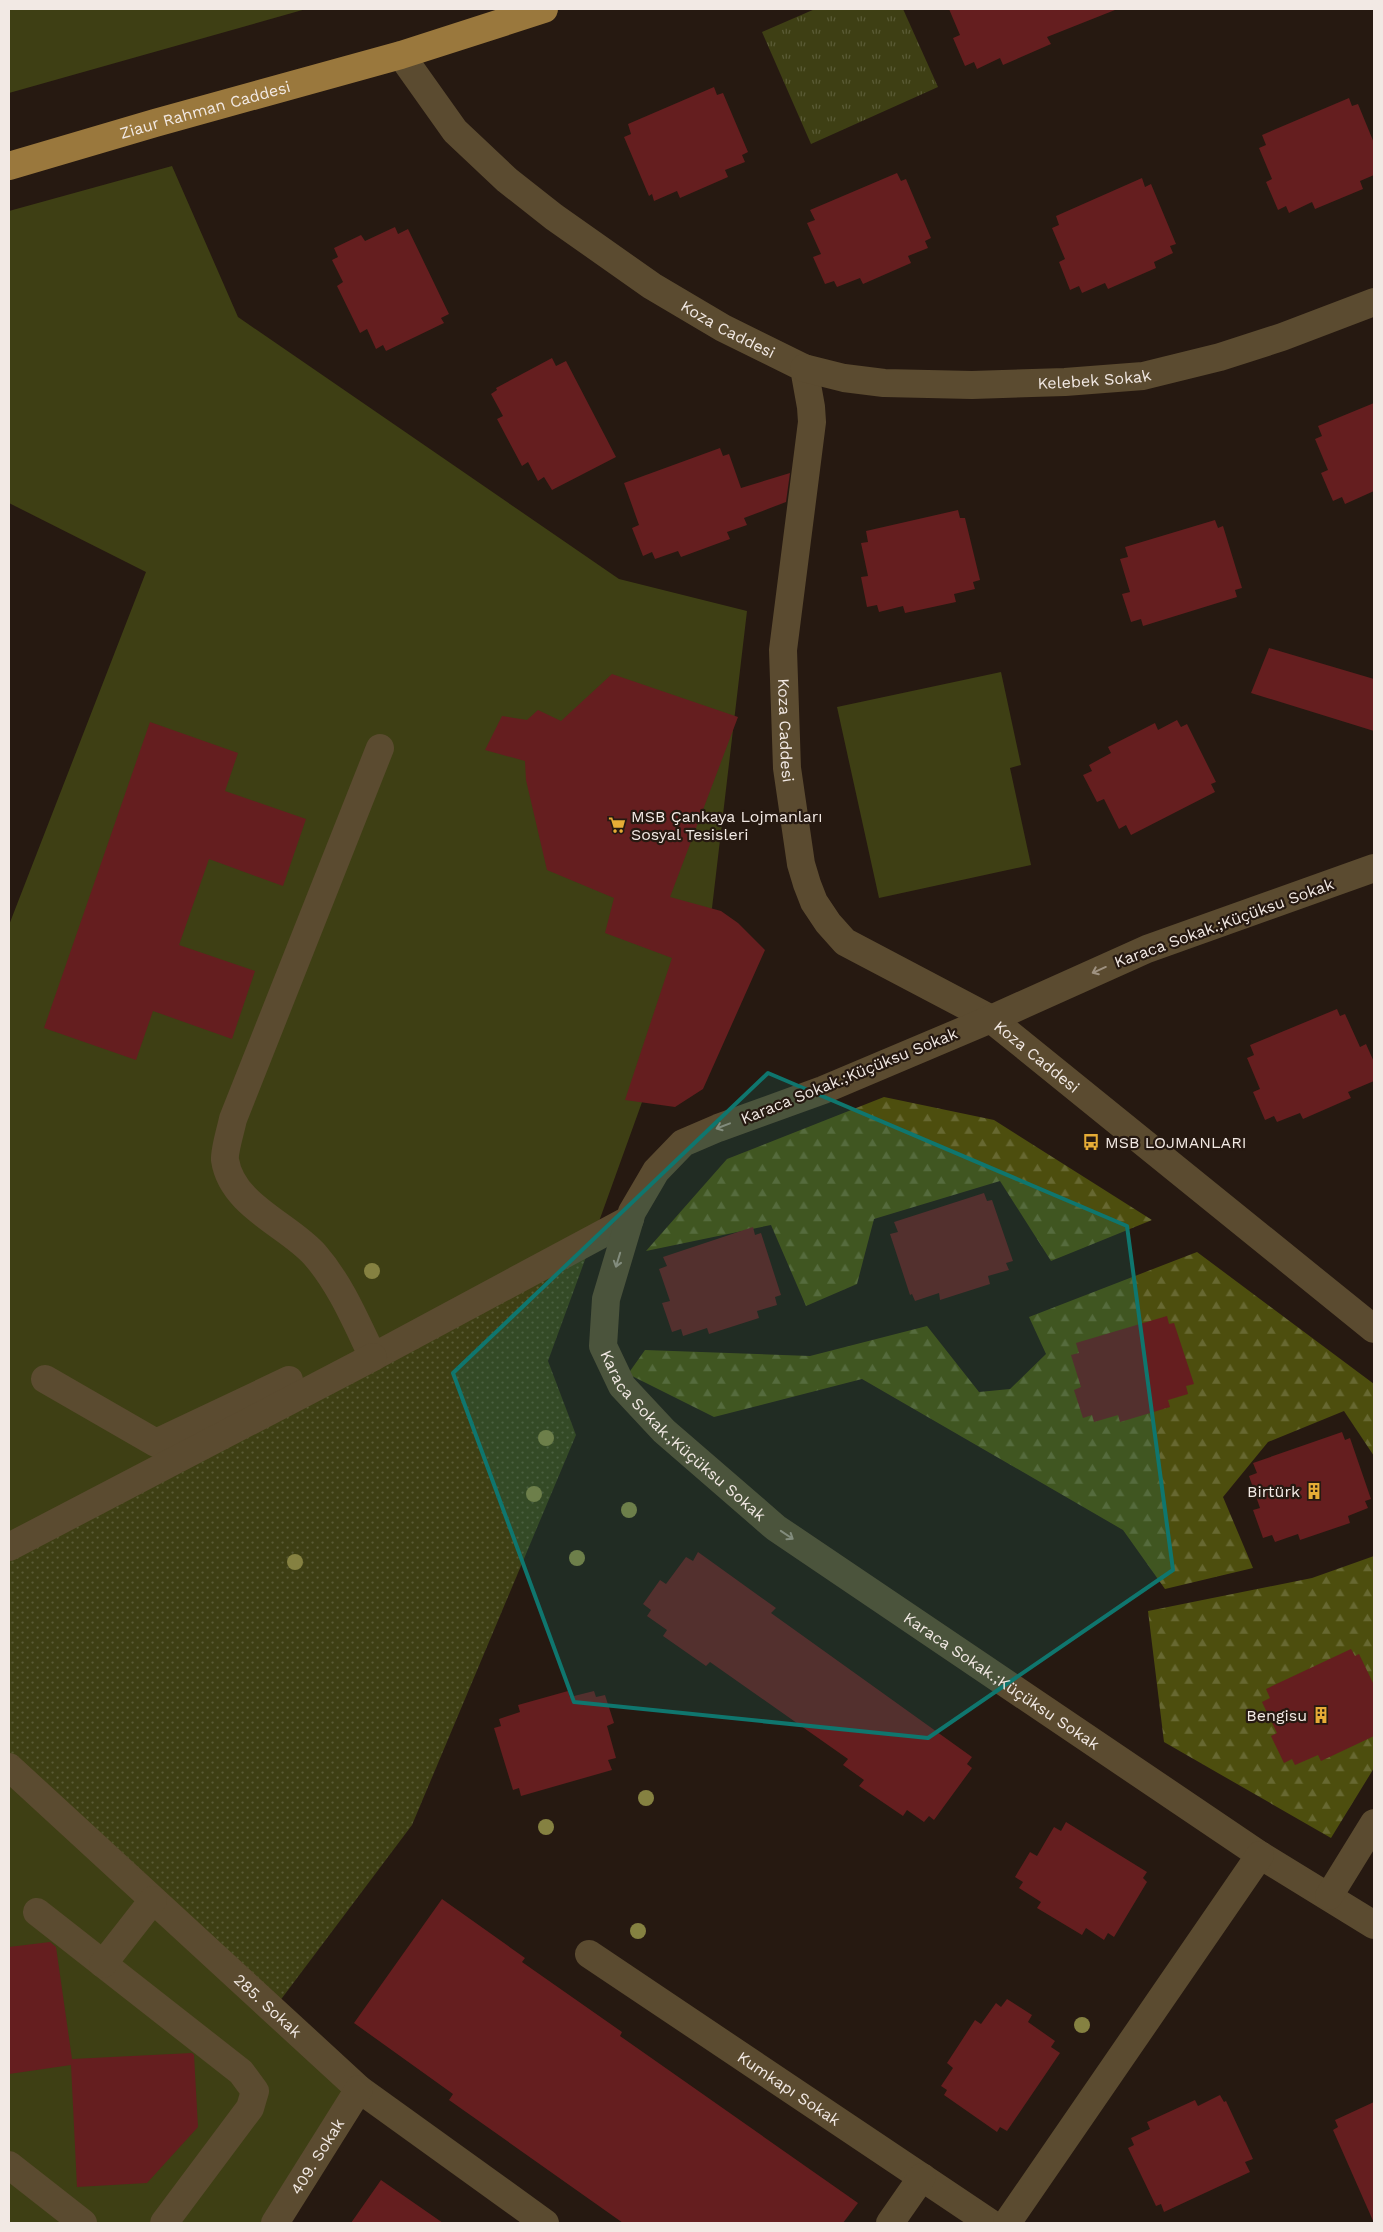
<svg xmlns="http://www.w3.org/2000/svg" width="1383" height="2232" viewBox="0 0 1383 2232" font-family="'Work Sans',sans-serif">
<defs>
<pattern id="grass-dots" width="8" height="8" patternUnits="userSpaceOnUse" patternTransform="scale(1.25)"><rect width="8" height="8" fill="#3e3f14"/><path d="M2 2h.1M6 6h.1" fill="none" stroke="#5a5b36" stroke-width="1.8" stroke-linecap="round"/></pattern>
<pattern id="forest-firs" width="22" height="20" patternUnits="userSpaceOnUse" patternTransform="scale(1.25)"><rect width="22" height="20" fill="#4d4e0e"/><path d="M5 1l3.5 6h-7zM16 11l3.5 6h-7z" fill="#676831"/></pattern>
<pattern id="park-tufts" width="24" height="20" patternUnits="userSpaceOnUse" patternTransform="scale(1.25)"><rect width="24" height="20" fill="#3e3f14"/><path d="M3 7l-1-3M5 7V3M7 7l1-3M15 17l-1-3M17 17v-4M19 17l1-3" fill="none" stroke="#5a5b36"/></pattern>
</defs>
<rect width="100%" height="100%" fill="#261911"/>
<!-- grass -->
<path fill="url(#grass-dots)" d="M 597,1227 L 548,1361 L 576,1435 L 412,1825 L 273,2010 L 9,1767 L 9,1491 Z"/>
<!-- forest -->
<path fill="url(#forest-firs)" d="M 884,1097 L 994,1120 L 1152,1220 L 1051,1261 L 1000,1181 L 874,1219 L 857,1284 L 806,1306 L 771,1225 L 646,1251 L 727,1159 Z
M 1197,1252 L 1374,1384 L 1374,1456 L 1344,1411 L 1268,1442 L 1223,1497 L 1253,1568 L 1165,1589 L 1123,1530 L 862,1379 L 714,1417 L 628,1374 L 645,1350 L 810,1356 L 927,1326 L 979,1392 L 1010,1389 L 1046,1354 L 1029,1317 Z
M 1374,1556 L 1374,1768 L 1331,1838 L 1164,1742 L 1148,1611 L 1312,1578 Z"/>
<!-- park -->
<path fill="url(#park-tufts)" d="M 815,9 L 903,9 L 938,87 L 811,144 L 762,32 Z"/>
<!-- garden -->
<path fill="#3e3f14" d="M 9,9 L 306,9 L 9,93 Z
M 172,166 L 238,317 L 619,579 L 747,611 L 712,908 L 597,1227 L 9,1534 L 9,925 L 146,572 L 9,503 L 9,211 Z
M 1001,672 L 1021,765 L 1010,768 L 1031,865 L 879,898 L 837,707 Z
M 9,1767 L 359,2089 L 275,2223 L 9,2223 Z"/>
<!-- building -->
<path fill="#651e1f" d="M 949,9 L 1115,9 L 1115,10 L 1047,37 L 1051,44 L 1003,65 L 1000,58 L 977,69 L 974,62 L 965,66 L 953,38 L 960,35 Z
M 714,87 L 717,95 L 723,93 L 748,152 L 742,155 L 745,162 L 725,170 L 728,177 L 680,198 L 677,191 L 654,201 L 652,194 L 649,196 L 624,137 L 631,134 L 628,124 Z
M 1349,98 L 1352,106 L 1358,104 L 1374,143 L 1374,175 L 1360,181 L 1363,189 L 1315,209 L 1312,202 L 1289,213 L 1286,206 L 1278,210 L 1266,182 L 1272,179 L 1259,148 L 1266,145 L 1262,135 Z
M 897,173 L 901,181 L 906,179 L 931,238 L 925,241 L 928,248 L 908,256 L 911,263 L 863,284 L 860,278 L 837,287 L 834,281 L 825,284 L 813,257 L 821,254 L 807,223 L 815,220 L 810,210 Z
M 1142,178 L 1145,187 L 1151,184 L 1176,244 L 1170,246 L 1173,253 L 1154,262 L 1156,268 L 1108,289 L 1105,283 L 1082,293 L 1079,286 L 1070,290 L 1059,262 L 1065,259 L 1052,228 L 1059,225 L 1056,216 Z
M 395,227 L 398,234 L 408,229 L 449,314 L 441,318 L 444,323 L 386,351 L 383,345 L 376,349 L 367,329 L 360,333 L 337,286 L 343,282 L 332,260 L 338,257 L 334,248 L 361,235 L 365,241 Z
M 552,358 L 556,366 L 566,361 L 616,457 L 552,490 L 544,477 L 538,481 L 528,462 L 522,466 L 497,419 L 503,416 L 491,394 L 497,390 L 496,388 Z
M 1374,403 L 1374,491 L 1345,504 L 1342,497 L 1333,501 L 1321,473 L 1328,470 L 1315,439 L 1322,436 L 1318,426 Z
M 720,448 L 723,456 L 729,454 L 741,488 L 790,473 L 786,502 L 744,518 L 747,525 L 727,532 L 730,539 L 681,557 L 678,551 L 655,559 L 652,552 L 643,556 L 632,528 L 639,525 L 624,483 Z
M 958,510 L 960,518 L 965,518 L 980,580 L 973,582 L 975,589 L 954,594 L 956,602 L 905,613 L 903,606 L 879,612 L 877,605 L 867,607 L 861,577 L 868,576 L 861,543 L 868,542 L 866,531 Z
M 1215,520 L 1218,528 L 1223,526 L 1242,588 L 1235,590 L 1237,597 L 1143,626 L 1141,619 L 1131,622 L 1122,594 L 1130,592 L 1120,559 L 1128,557 L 1125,547 Z
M 1269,648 L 1374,679 L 1374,731 L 1251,693 Z
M 612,674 L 738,717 L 670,897 L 721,911 L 738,923 L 765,950 L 703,1089 L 675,1107 L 625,1100 L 672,958 L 605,933 L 614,898 L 547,870 L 526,780 L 525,761 L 485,750 L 502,716 L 527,720 L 538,710 L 561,721 Z
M 1177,720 L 1181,727 L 1187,724 L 1216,782 L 1211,784 L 1215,792 L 1131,835 L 1126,825 L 1119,829 L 1104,799 L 1097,802 L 1083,775 L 1092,771 L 1089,765 L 1111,753 L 1108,747 L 1155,723 L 1158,730 Z
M 150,722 L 238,753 L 225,791 L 306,819 L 283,886 L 209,859 L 179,945 L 255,971 L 232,1039 L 153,1011 L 136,1060 L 44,1028 Z
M 1337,1009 L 1340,1016 L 1345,1014 L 1360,1047 L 1366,1044 L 1374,1062 L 1374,1081 L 1348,1092 L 1351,1098 L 1303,1119 L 1300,1113 L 1277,1122 L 1274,1116 L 1265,1120 L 1253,1092 L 1260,1089 L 1247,1058 L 1254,1055 L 1250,1045 Z
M 984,1193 L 987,1201 L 992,1200 L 1013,1261 L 1006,1263 L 1009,1270 L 988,1276 L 990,1284 L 940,1300 L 939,1293 L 915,1301 L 912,1294 L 910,1295 L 890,1234 L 898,1232 L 894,1222 Z
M 753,1227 L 755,1235 L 761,1233 L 781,1295 L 775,1297 L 777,1305 L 757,1311 L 759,1318 L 709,1334 L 707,1328 L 683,1336 L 681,1329 L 672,1332 L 662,1303 L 670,1301 L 659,1269 L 667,1266 L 663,1257 Z
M 1167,1316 L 1169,1324 L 1174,1323 L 1194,1384 L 1186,1386 L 1188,1394 L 1168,1400 L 1170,1407 L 1120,1422 L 1118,1415 L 1094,1422 L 1092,1415 L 1083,1418 L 1074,1390 L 1081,1387 L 1071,1355 L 1079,1353 L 1076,1343 Z
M 1342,1432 L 1345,1440 L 1350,1438 L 1371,1499 L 1365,1501 L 1368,1508 L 1348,1516 L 1350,1523 L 1300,1540 L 1298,1534 L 1275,1542 L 1272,1535 L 1263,1538 L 1253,1510 L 1260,1508 L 1249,1476 L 1257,1473 L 1253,1463 Z
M 698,1552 L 776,1608 L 771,1613 L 972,1757 L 967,1764 L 972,1768 L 934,1820 L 929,1816 L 924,1822 L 907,1810 L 903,1816 L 859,1786 L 864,1780 L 843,1765 L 848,1759 L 710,1662 L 706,1666 L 663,1636 L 667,1630 L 647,1616 L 651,1610 L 643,1604 L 660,1580 L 666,1584 L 686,1557 L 693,1561 Z
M 1351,1649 L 1355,1656 L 1359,1654 L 1374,1685 L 1374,1736 L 1321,1761 L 1318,1755 L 1295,1765 L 1292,1759 L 1284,1763 L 1271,1736 L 1277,1733 L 1262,1702 L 1270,1698 L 1266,1689 Z
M 568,1691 L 570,1697 L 594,1691 L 596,1697 L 605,1695 L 614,1723 L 607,1726 L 616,1758 L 608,1760 L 612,1770 L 521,1796 L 519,1788 L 513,1790 L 494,1728 L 501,1726 L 499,1719 L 520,1712 L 518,1705 Z
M 1066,1822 L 1147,1872 L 1143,1878 L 1147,1882 L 1114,1937 L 1108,1933 L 1104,1940 L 1086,1928 L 1082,1935 L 1037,1908 L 1041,1902 L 1019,1888 L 1023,1882 L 1015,1877 L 1030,1852 L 1037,1856 L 1054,1827 L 1061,1831 Z
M 442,1899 L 525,1958 L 522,1962 L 622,2032 L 620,2036 L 858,2203 L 843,2223 L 623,2223 L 449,2100 L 453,2094 L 354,2023 Z
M 50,1942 L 56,1947 L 72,2059 L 192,2053 L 194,2055 L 198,2127 L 147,2183 L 77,2187 L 71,2065 L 9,2074 L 9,1947 Z
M 1007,1999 L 1032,2015 L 1028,2022 L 1055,2041 L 1051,2047 L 1060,2053 L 1007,2131 L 1000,2127 L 997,2132 L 944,2095 L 947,2090 L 941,2086 L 953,2068 L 947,2063 L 975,2020 L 981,2024 L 996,2003 L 1001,2007 Z
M 1220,2095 L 1224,2102 L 1226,2101 L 1253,2159 L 1245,2162 L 1250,2172 L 1164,2212 L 1161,2204 L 1156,2206 L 1128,2148 L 1134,2145 L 1131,2138 L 1150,2129 L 1147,2122 L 1195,2100 L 1198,2106 Z
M 1374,2102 L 1374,2223 L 1333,2130 L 1338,2127 L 1335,2120 Z
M 381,2180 L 443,2223 L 351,2223 Z"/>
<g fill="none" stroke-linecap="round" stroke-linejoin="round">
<!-- minor -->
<g stroke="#5b4b30" stroke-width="28">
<path id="s1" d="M 401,55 L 455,131 L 507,180 L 554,217 L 652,286 L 723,328 L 804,368 L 811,407 L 812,422 L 783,650 L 787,768 L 801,864 L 807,884 L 814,902 L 828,923 L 845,942 L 991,1019 L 1374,1329"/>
<path id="s2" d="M 804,368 L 844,378 L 884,383 L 972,385 L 1065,382 L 1143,376 L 1220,357 L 1282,337 L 1374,302"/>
<path d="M 380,748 L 233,1119 C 231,1129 224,1151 225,1160 C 232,1206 289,1225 315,1255 C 341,1285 356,1322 373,1357 L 630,1219"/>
<path id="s3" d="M 1374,868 L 1147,949 L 991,1019 L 823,1090 L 718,1128 L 683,1143 L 656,1171 L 632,1212 L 606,1299 L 603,1346 L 622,1386 L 664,1431 L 776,1528 L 1260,1855 L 1374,1925"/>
<path d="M 45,1379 L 156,1443 L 289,1380"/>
<path d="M 9,1547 L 373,1357"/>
<path id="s4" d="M 9,1767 L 359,2089 L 545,2223"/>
<path d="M 1329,1896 L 1374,1823"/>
<path d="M 37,1912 L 241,2072 L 255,2091 L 250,2108 L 164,2223"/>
<path id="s5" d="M 589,1954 L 990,2223"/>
<path d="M 103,1964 L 153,1900"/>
<path d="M 9,2165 L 83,2223"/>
<path id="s6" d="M 275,2223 L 359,2089"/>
<path d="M 890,2223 L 922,2177"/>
<path d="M 1007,2223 L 1260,1855"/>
</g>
<!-- major -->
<path stroke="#9a783d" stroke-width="28" id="s7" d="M 9,166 L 155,123 L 401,55 L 544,9"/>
</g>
<!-- trees -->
<g fill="#858141">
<circle cx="372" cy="1271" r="8"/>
<circle cx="546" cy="1438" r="8"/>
<circle cx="534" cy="1494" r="8"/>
<circle cx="629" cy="1510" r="8"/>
<circle cx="577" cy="1558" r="8"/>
<circle cx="295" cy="1562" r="8"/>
<circle cx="646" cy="1798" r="8"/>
<circle cx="546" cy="1827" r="8"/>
<circle cx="638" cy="1931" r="8"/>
<circle cx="1082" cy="2025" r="8"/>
</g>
<!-- one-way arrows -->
<defs><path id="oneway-shaft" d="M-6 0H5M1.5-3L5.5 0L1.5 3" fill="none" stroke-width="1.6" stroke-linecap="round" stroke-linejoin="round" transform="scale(1.25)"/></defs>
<g stroke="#9f9281">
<use href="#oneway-shaft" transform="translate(1099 970) rotate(156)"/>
<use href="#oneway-shaft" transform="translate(723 1126) rotate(159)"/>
<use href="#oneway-shaft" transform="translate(618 1260) rotate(107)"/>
<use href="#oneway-shaft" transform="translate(787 1535) rotate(34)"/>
</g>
<!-- marked area -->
<path fill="#0f766e" fill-opacity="0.2" stroke="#0f766e" stroke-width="4" stroke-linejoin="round" d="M 768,1073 L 1127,1226 L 1173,1570 L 928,1738 L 574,1702 L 453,1373 Z"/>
<!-- icons -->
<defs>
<g id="supermarket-bare" transform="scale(1.35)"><path d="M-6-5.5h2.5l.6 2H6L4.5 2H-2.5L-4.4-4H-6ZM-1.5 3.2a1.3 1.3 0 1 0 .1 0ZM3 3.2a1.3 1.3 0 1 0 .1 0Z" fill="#e6ac36" stroke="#261911" stroke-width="2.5" paint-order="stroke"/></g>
<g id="bus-bare" transform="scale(1.35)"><path d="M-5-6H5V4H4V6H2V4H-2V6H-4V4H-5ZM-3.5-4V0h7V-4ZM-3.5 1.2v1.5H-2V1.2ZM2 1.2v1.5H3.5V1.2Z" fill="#e6ac36" stroke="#261911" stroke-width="2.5" paint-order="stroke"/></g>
<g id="building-bare" transform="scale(1.35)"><path d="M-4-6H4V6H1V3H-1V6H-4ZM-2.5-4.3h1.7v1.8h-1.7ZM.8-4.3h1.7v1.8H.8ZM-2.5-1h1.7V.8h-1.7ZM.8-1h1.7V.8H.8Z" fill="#e6ac36" stroke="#261911" stroke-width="2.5" paint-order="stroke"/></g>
</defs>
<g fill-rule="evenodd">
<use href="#supermarket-bare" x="617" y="825"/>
<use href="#bus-bare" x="1091" y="1142"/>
<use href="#building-bare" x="1314" y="1491"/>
<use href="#building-bare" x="1321" y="1715"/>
</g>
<g text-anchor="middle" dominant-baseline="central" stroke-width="4.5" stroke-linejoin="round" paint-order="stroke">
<!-- street labels -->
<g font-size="16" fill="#f2e9e4" stroke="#261911">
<text stroke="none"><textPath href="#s7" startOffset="204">Ziaur Rahman Caddesi</textPath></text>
<text stroke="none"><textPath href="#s1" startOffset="432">Koza Caddesi</textPath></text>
<text stroke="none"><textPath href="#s2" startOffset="292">Kelebek Sokak</textPath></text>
<text stroke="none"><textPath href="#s1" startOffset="882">Koza Caddesi</textPath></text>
<text transform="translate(1224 923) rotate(-20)">Karaca Sokak.;Küçüksu Sokak</text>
<text stroke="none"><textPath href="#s1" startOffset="1332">Koza Caddesi</textPath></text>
<text transform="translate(849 1076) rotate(-22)">Karaca Sokak.;Küçüksu Sokak</text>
<text stroke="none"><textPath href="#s3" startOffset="1090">Karaca Sokak.;Küçüksu Sokak</textPath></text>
<text stroke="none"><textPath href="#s3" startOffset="1495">Karaca Sokak.;Küçüksu Sokak</textPath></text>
<text stroke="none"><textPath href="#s4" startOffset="352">285. Sokak</textPath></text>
<text stroke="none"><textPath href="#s5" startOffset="241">Kumkapı Sokak</textPath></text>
<text stroke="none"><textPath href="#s6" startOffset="79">409. Sokak</textPath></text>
</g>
<!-- poi labels -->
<g font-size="16" fill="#f2e9e4" stroke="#261911" text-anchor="start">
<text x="631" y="816">MSB Çankaya Lojmanları<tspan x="631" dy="18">Sosyal Tesisleri</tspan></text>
<text x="1105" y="1142">MSB LOJMANLARI</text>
<text x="1300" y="1491" text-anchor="end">Birtürk</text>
<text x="1307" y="1715" text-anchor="end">Bengisu</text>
</g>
</g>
<!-- border -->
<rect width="1383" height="2232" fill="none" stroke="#f2e9e4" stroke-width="20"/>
</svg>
